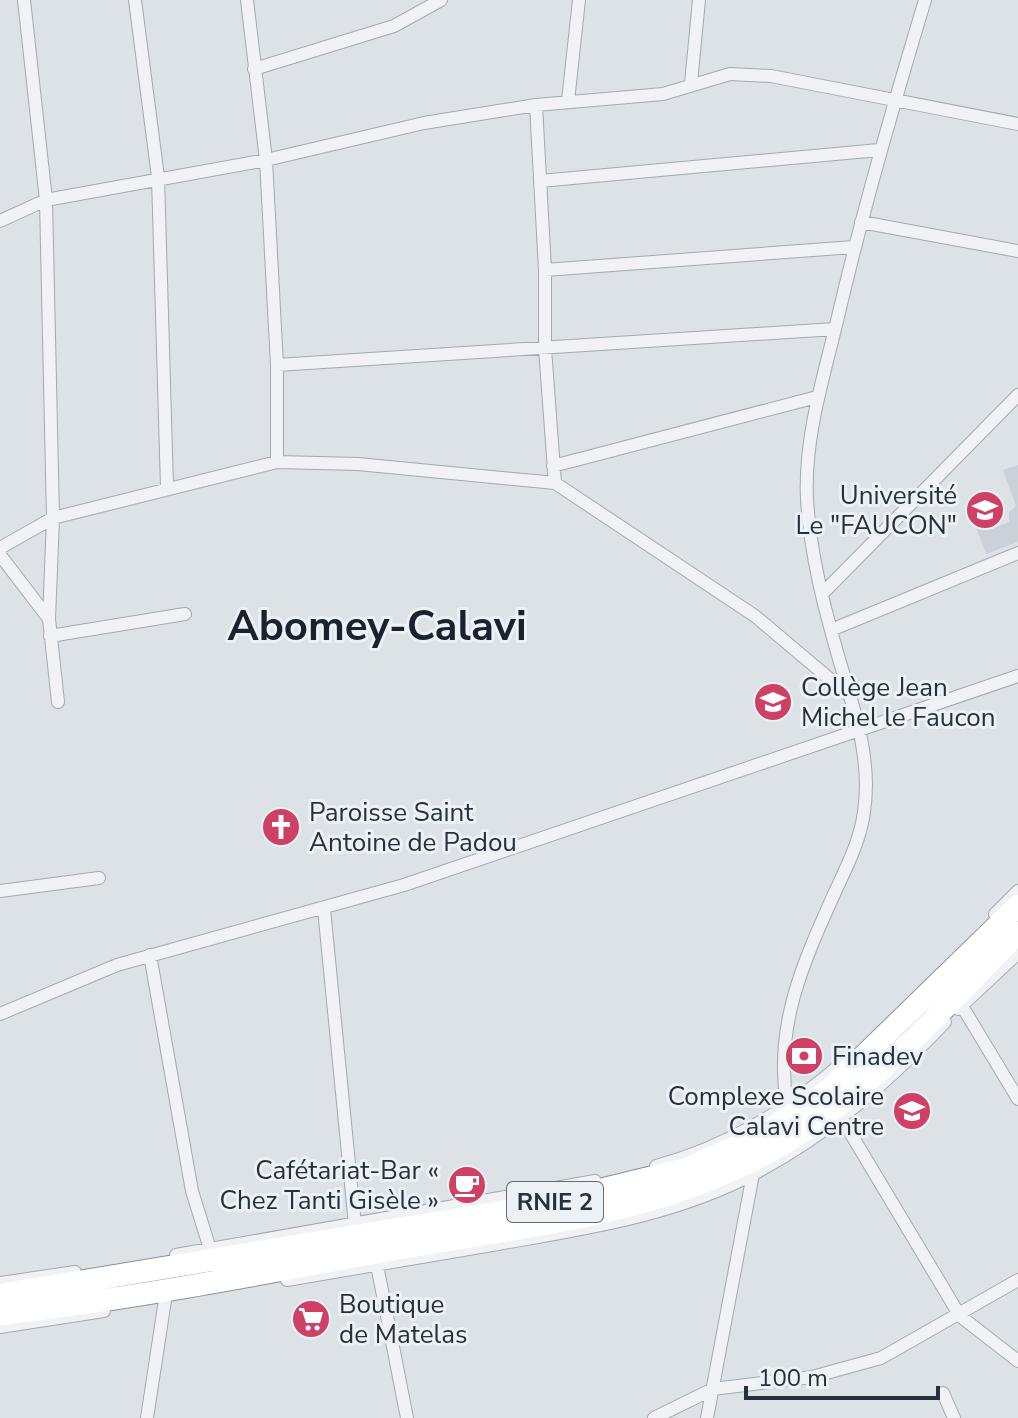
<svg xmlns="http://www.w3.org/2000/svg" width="1018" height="1418" viewBox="0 0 1018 1418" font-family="'Nunito Sans',sans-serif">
<rect width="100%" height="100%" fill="#dde2e7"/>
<!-- built -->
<path fill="#cbd1d9" d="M 1018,465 L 1018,542 L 986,554 L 971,514 L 988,507 L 996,527 L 1009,522 L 1009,512 L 1016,506 L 1003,470 Z"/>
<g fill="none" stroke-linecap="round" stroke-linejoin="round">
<!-- minor casing -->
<g stroke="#a2a9b1" stroke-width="14">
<path id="minor" d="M 24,0 L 46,200 L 53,518 L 49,619 L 58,702
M 135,0 L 158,177 L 167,487
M 247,0 L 266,160 L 277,365 L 277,462
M 254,69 L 394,26 L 441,0
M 691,83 L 699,0
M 568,101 L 579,0
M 536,105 L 545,270 L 545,349 L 555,483
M 540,181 L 879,150
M 0,221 L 46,200 L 266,160 L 424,123 L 536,105 L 663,94 L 730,74 L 771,76 L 1018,124
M 861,222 L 1018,251
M 545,270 L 854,247
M 277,365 L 835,329
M 553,466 L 817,397
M 0,548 L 53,518 L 277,462 L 358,464 L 555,483 L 755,616 L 850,696
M 0,555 L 49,619
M 822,594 L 1018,395
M 831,630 L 1018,553
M 50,636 L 185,614
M 0,891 L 99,878
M 324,909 L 355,1225
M 995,914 L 1018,891
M 150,955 L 192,1191 L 210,1249
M 962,1006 L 1018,1099
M 958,1009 L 1018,953
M 0,1014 L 117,965 L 404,885 L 1018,676
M 787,1105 C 774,1026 803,963 835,892 C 847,866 860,841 864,812 C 872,758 854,710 839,659 C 824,607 810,553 807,499 C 804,439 823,379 837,321 C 862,213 893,107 925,0
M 842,1119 L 960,1316 L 1018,1361
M 656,1166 C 723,1148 789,1110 841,1064
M 176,1255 L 595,1181
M 377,1265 L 407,1418
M 287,1280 C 358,1268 428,1256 498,1244 C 584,1229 677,1215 755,1173 C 829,1134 888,1082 945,1022
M 0,1283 L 75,1272
M 0,1327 L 104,1311
M 943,1393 L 954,1418
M 147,1418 L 165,1300
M 654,1418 L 713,1389 L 812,1377 L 881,1358 L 1018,1280
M 707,1418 L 753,1174"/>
</g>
<!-- trunk casing -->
<g stroke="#84919e" stroke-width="24">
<path id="trunk" d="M 0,1295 L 526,1208 L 686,1169 L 762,1135 L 830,1089 L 1018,906
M 0,1314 C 132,1299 264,1273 395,1249 C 524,1226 664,1214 779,1146 C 871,1092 943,1008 1018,933"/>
</g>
<!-- minor -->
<use href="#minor" stroke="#f0f2f5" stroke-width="12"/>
<!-- trunk -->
<use href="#trunk" stroke="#fff" stroke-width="22"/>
</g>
<!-- icons -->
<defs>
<g id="university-disc" transform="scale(2)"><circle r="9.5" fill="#ce4064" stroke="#ecf1f5"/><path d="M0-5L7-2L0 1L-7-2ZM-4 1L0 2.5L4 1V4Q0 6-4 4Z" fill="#fff"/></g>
<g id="school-disc" transform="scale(2)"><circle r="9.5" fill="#ce4064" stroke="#ecf1f5"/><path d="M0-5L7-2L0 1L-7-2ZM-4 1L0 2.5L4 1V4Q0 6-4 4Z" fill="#fff"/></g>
<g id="church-disc" transform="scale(2)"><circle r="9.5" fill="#ce4064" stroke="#ecf1f5"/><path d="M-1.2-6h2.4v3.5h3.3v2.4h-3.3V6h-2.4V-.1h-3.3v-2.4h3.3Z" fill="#fff"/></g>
<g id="bank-disc" transform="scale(2)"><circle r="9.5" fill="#ce4064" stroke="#ecf1f5"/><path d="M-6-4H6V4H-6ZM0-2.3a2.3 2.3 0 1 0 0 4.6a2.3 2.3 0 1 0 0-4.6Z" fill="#fff"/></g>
<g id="cafe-disc" transform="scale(2)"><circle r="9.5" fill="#ce4064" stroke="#ecf1f5"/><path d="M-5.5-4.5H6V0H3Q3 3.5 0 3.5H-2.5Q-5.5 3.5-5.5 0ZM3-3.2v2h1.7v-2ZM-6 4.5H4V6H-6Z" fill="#fff"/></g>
<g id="supermarket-disc" transform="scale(2)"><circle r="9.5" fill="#ce4064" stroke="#ecf1f5"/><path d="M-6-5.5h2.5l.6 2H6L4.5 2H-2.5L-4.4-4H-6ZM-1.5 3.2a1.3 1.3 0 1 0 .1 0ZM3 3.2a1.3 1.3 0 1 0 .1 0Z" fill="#fff"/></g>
</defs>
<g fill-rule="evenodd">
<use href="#university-disc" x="985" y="510"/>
<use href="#school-disc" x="773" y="702"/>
<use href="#church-disc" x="281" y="827"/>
<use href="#bank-disc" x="804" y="1056"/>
<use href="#school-disc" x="912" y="1111"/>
<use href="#cafe-disc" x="467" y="1185"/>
<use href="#supermarket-disc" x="311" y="1319"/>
</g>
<g text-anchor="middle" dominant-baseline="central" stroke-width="6" stroke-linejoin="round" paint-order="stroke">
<!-- shield labels -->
<rect fill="#ecf1f5" stroke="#616b75" stroke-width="2" x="507" y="1182" width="96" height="40" rx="6"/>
<g font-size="24" font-weight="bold" fill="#26313e">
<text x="555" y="1202">RNIE 2</text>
</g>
<!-- poi labels -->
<g font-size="26" fill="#26313e" stroke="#ecf1f5" text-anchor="start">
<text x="957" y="495" text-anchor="end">Université<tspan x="957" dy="30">Le "FAUCON"</tspan></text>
<text x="801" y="687">Collège Jean<tspan x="801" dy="30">Michel le Faucon</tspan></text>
<text x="309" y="812">Paroisse Saint<tspan x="309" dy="30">Antoine de Padou</tspan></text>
<text x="832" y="1056">Finadev</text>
<text x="884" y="1096" text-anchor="end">Complexe Scolaire<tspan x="884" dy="30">Calavi Centre</tspan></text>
<text x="439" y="1170" text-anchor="end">Cafétariat-Bar «<tspan x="439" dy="30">Chez Tanti Gisèle »</tspan></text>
<text x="339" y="1304">Boutique<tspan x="339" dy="30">de Matelas</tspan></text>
</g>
<!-- town labels -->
<g font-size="42" font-weight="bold" fill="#19222e" stroke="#ecf1f5">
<text x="377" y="626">Abomey-Calavi</text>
</g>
</g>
<!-- scale -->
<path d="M746 1386v12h192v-12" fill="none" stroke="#26313e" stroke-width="4"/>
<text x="758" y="1386" font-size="24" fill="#26313e" stroke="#ecf1f5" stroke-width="6" paint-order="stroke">100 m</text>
</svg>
